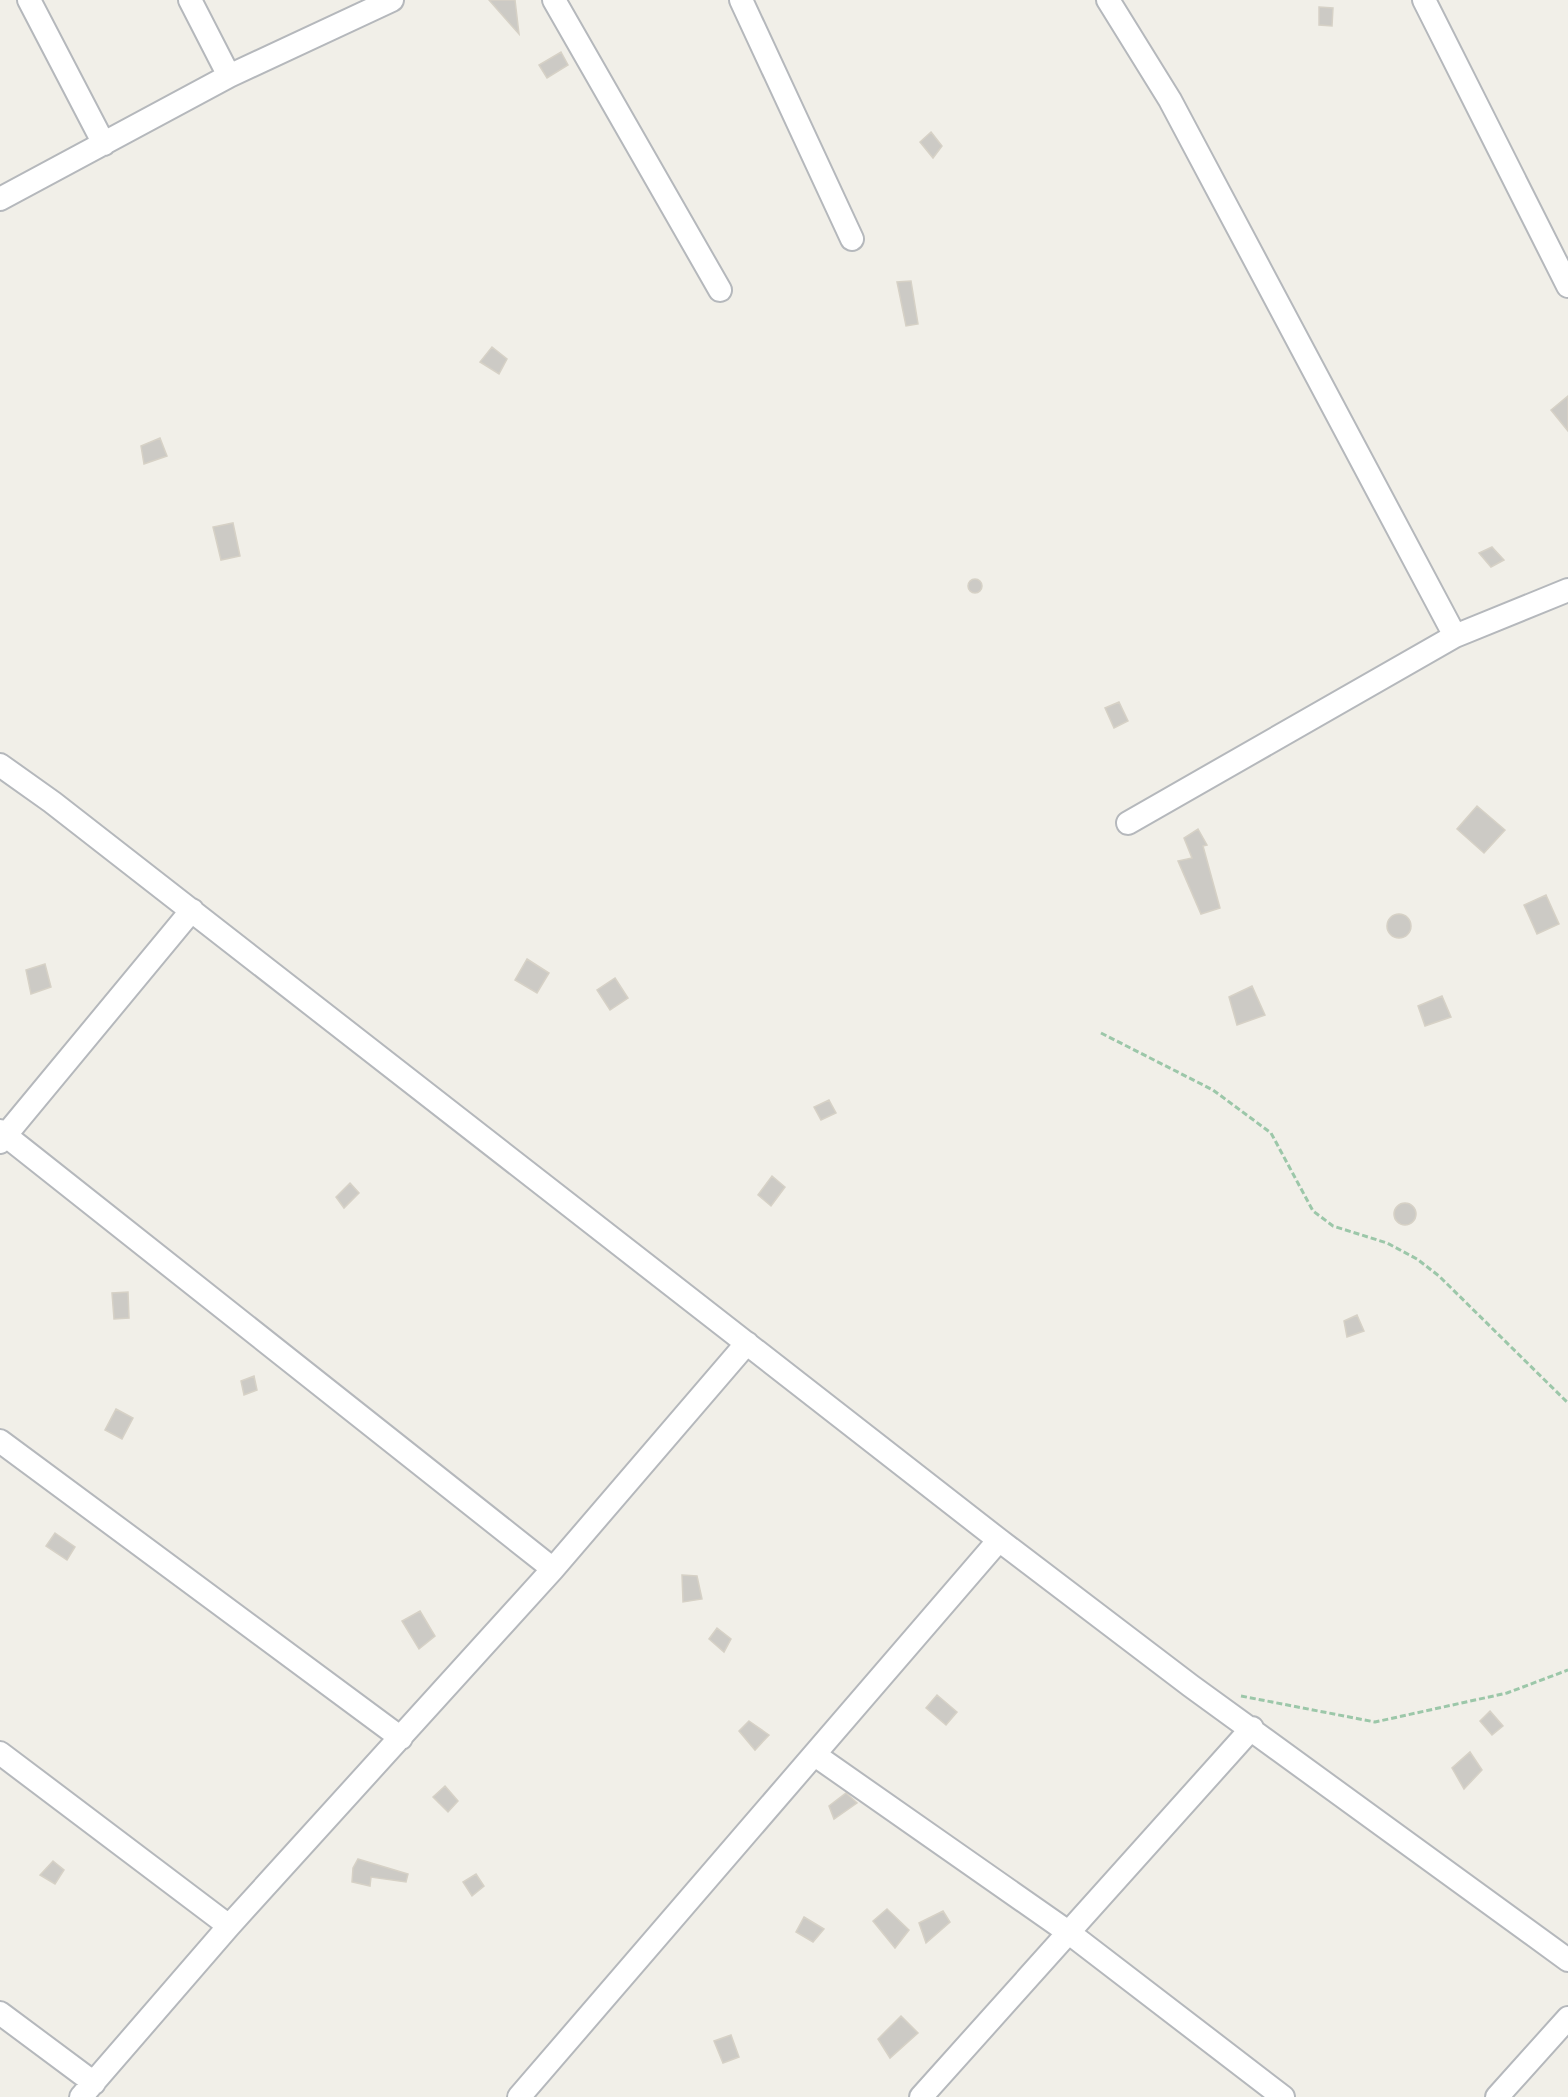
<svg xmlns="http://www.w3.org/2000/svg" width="1568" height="2097" viewBox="0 0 1568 2097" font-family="'IBM Plex Sans',sans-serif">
<rect width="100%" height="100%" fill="#f1efe8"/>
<!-- building -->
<path fill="#cccac5" stroke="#d6d1c6" stroke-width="1.5" d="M 489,0 L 515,0 L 519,34 Z
M 1319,7 L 1333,8 L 1332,26 L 1319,25 Z
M 561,52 L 568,65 L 547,78 L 539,65 Z
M 931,132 L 942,146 L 933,158 L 920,142 Z
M 911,281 L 918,324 L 906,326 L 897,282 Z
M 492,347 L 507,359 L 499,374 L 480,362 Z
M 1568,396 L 1568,431 L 1551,410 Z
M 160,438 L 167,456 L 144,464 L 141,446 Z
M 233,523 L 240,556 L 221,560 L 213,527 Z
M 1492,547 L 1504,560 L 1491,567 L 1479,553 Z
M968 586a7 7 0 1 1 14 0a7 7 0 1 1-14 0Z
M 1119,702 L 1128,721 L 1114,728 L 1105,708 Z
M 1477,806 L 1505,830 L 1484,853 L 1457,829 Z
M 1198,829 L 1207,845 L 1203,846 L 1220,908 L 1201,914 L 1178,861 L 1192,858 L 1184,838 Z
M 1546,895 L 1559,924 L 1537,934 L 1524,905 Z
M1387 926a12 12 0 1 1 24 0a12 12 0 1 1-24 0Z
M 527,959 L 549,973 L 537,993 L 515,980 Z
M 45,964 L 51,987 L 31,994 L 26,970 Z
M 615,978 L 628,998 L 610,1010 L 597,990 Z
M 1252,986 L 1265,1015 L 1237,1025 L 1229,997 Z
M 1442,996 L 1451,1017 L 1425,1026 L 1418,1006 Z
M 829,1100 L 836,1113 L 821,1120 L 814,1107 Z
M 772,1176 L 785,1187 L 771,1206 L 758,1195 Z
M 350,1183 L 359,1193 L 344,1208 L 336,1197 Z
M1394 1214a11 11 0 1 1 22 0a11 11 0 1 1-22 0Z
M 128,1292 L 129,1318 L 114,1319 L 112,1293 Z
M 1357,1315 L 1364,1331 L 1347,1337 L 1344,1321 Z
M 254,1376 L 257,1390 L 244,1395 L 241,1381 Z
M 116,1409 L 133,1418 L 122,1439 L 105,1430 Z
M 55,1533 L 75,1547 L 67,1560 L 46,1546 Z
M 682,1575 L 697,1576 L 702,1599 L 683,1602 Z
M 420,1611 L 435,1636 L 419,1649 L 402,1621 Z
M 717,1628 L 731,1639 L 724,1652 L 709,1639 Z
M 937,1695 L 957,1712 L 946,1725 L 926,1708 Z
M 1490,1711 L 1503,1726 L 1492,1735 L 1480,1721 Z
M 749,1721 L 769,1735 L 755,1750 L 739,1731 Z
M 1470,1752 L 1482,1770 L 1464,1789 L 1452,1768 Z
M 445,1786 L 458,1801 L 448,1812 L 433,1797 Z
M 846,1793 L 857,1803 L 834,1819 L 829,1806 Z
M 358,1859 L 408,1874 L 406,1882 L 371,1877 L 370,1886 L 352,1882 L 353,1868 Z
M 53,1861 L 64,1870 L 55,1884 L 40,1875 Z
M 476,1874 L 484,1886 L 472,1896 L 463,1882 Z
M 887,1909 L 909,1930 L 895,1948 L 873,1921 Z
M 943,1911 L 950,1922 L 926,1943 L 919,1923 Z
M 804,1917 L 824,1929 L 813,1942 L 796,1932 Z
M 901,2016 L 918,2033 L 890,2058 L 878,2039 Z
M 731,2035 L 739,2057 L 723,2063 L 714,2041 Z"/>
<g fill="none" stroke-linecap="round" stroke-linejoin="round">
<!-- minor casing -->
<g stroke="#b5b8bc" stroke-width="26">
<path id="minor" d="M 29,0 L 104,144
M 190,0 L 229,76
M 554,0 L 720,290
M 741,0 L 852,239
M 1108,0 L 1170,100 L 1455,636
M 1424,0 L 1568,286
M 0,199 L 229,76 L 392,0
M 0,765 L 52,802 L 999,1540 L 1191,1686 L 1568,1960
M 1128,823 L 1455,636 L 1568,590
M 0,1131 L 553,1569
M 0,1142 L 192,910
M 0,1441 L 401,1738
M 0,1753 L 229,1926
M 815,1755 L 1068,1932 L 1283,2097
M 0,2013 L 94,2083
M 81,2097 L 229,1926 L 553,1569 L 747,1343
M 519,2097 L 999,1540
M 921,2097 L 1252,1728
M 1497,2097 L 1568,2018"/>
</g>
<!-- path -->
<path stroke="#9cc7a9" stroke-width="3" stroke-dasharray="6 3" stroke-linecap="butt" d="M 1101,1033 L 1213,1090 L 1271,1133 L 1313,1211 L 1333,1226 L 1387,1243 L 1417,1259 L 1439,1276 L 1568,1403
M 1241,1696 L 1375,1722 L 1507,1693 L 1568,1670"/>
<!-- minor -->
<use href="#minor" stroke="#fff" stroke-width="22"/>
</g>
</svg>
